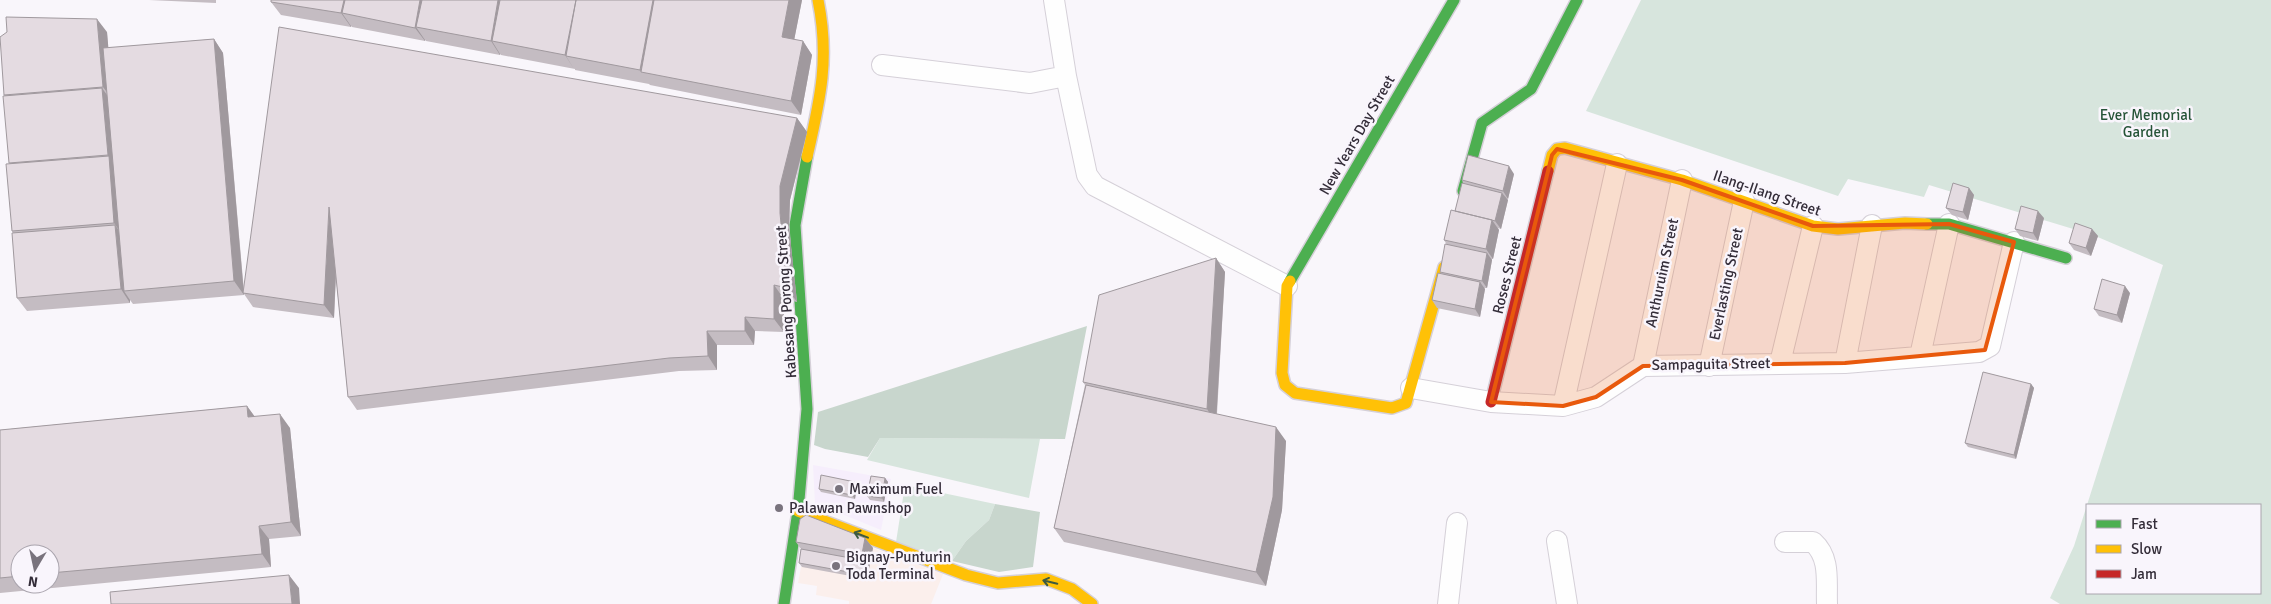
<svg xmlns="http://www.w3.org/2000/svg" width="2271" height="604" viewBox="0 0 2271 604" font-family="Signika,sans-serif">
<rect width="100%" height="100%" fill="#f9f6fb"/>
<!-- commercial -->
<path fill="#f6eefc" d="M 813,465 L 891,479 L 881,530 L 815,503 Z"/>
<!-- industrial -->
<path fill="#fbefec" d="M 873,548 L 943,574 L 931,604 L 849,604 L 849,601 L 816,595 L 817,586 L 798,583 L 801,567 Z"/>
<!-- green -->
<path fill="#d7e5dd" d="M 1641,0 L 2271,0 L 2271,604 L 2060,604 L 2050,598 L 2074,546 L 2087,505 L 2087,593 L 2260,593 L 2260,505 L 2087,505 L 2163,265 L 2093,235 L 1929,185 L 1924,197 L 1848,179 L 1838,196 L 1586,111 Z
M 880,438 L 1040,439 L 1029,498 L 867,460 Z
M 905,485 L 995,504 L 989,520 L 966,541 L 952,561 L 896,542 Z"/>
<!-- forest -->
<path fill="#c8d6cd" d="M 1087,326 L 1065,439 L 880,438 L 868,457 L 825,449 L 814,445 L 818,412 Z
M 995,504 L 1040,512 L 1033,567 L 999,572 L 952,561 L 966,541 L 989,520 Z"/>
<g fill="none" stroke-linecap="round" stroke-linejoin="round">
<!-- street casing -->
<g stroke="#d5d0d8" stroke-width="22">
<path id="street" d="M 1054,0 L 1066,76 L 1087,175 L 1095,186 L 1287,286
M 882,65 L 1030,83 L 1066,76
M 1920,356 L 1949,224
M 1780,363 L 1813,226
M 1845,363 L 1872,225
M 1643,366 L 1682,180
M 1709,366 L 1744,201
M 1411,388 L 1491,402 L 1563,406 L 1596,397 L 1643,366 L 1845,363 L 1979,352 L 1990,346 L 2014,242
M 1563,406 L 1617,164
M 1557,541 L 1567,604
M 1785,542 L 1813,542 C 1831,558 1826,582 1827,604
M 1448,604 L 1457,523"/>
</g>
<!-- fast casing -->
<g stroke="#d5d0d8" stroke-width="14">
<path id="fast" d="M 1463,191 L 1482,123 L 1531,89 L 1577,0
M 1927,224 L 1949,224 L 2066,258
M 1290,281 L 1454,0
M 784,604 L 798,511 L 807,409 L 795,225 L 807,157"/>
</g>
<!-- slow casing -->
<g stroke="#d5d0d8" stroke-width="14">
<path id="slow" d="M 807,157 C 820,100 830,59 818,0
M 1548,171 L 1552,155 L 1557,149 L 1565,148 L 1682,180 L 1813,226 L 1838,229 L 1905,223 L 1927,224
M 1290,281 L 1287,286 L 1282,373 L 1285,385 L 1295,393 L 1392,408 L 1406,403 L 1444,267
M 798,511 L 966,575 L 998,583 L 1046,579 L 1072,589 L 1092,604"/>
</g>
<!-- jam casing -->
<g stroke="#d5d0d8" stroke-width="14">
<path id="jam" d="M 1491,402 L 1548,171"/>
</g>
<!-- street -->
<use href="#street" stroke="#fefefe" stroke-width="20"/>
<!-- fast -->
<use href="#fast" stroke="#4caf50" stroke-width="11"/>
<!-- slow -->
<use href="#slow" stroke="#ffc107" stroke-width="11"/>
<!-- jam -->
<use href="#jam" stroke="#c62828" stroke-width="11"/>
</g>
<!-- wall -->
<path fill="#c4bcc2" fill-rule="evenodd" d="M 149,0 L 216,0 L 216,3 Z
M 802,0 L 794,40 L 803,41 L 812,55 L 801,115 L 650,85 L 649,84 L 575,70 L 575,69 L 501,55 L 500,54 L 500,55 L 426,41 L 425,40 L 425,41 L 352,27 L 351,26 L 351,27 L 281,15 L 271,2 Z
M 7,32 L 107,32 L 108,48 L 214,39 L 223,53 L 244,291 L 797,118 L 807,132 L 790,200 L 789,227 L 797,302 L 784,299 L 784,332 L 755,331 L 754,345 L 717,345 L 717,370 L 679,371 L 357,410 L 348,397 L 336,278 L 334,318 L 253,307 L 244,294 L 244,295 L 133,304 L 130,300 L 130,303 L 27,311 L 17,298 L 13,233 L 12,231 L 10,164 L 5,96 L 4,95 Z
M 1514,174 L 1508,199 L 1506,198 L 1508,200 L 1501,229 L 1498,228 L 1499,230 L 1493,259 L 1492,259 L 1492,260 L 1487,288 L 1484,288 L 1485,289 L 1480,317 L 1437,308 L 1432,300 L 1441,273 L 1440,272 L 1447,245 L 1444,240 L 1455,211 L 1463,183 L 1462,180 Z
M 1969,188 L 1974,195 L 1968,220 L 1952,215 L 1946,208 Z
M 2044,218 L 2038,241 L 2020,236 L 2015,229 Z
M 2092,229 L 2098,236 L 2091,256 L 2074,250 L 2069,243 Z
M 1216,258 L 1225,272 L 1217,414 L 1286,441 L 1282,510 L 1266,586 L 1064,542 L 1054,528 L 1085,385 L 1083,382 Z
M 2130,293 L 2122,323 L 2099,316 L 2094,309 Z
M 2031,384 L 2034,388 L 2016,459 L 1968,447 L 1965,443 Z
M 247,406 L 255,417 L 290,428 L 301,536 L 269,539 L 271,567 L 0,593 L 0,430 ZM 20,554 L 50,554 L 50,584 L 20,584 Z
M 885,478 L 888,482 L 884,502 L 870,500 L 867,496 Z
M 855,482 L 857,485 L 855,499 L 821,492 L 819,489 Z
M 865,538 L 873,548 L 867,579 L 802,567 L 799,563 L 801,549 L 796,542 Z"/>
<!-- shaded-wall -->
<path fill="#a0999e" d="M 344,0 L 356,0 L 342,13 L 351,26 L 351,27 L 341,13 Z
M 420,0 L 433,0 L 416,27 L 425,40 L 425,41 L 415,28 Z
M 498,0 L 511,0 L 492,41 L 500,54 L 500,55 L 491,41 Z
M 576,0 L 566,56 L 574,69 L 565,55 Z
M 653,0 L 665,0 L 641,72 L 640,70 Z
M 789,0 L 802,0 L 792,51 L 782,37 Z
M 97,19 L 107,32 L 113,100 L 103,87 Z
M 214,39 L 223,53 L 244,295 L 234,281 Z
M 803,41 L 812,55 L 801,115 L 791,101 Z
M 102,88 L 112,102 L 124,237 L 114,223 Z
M 797,118 L 807,132 L 790,200 L 789,227 L 797,302 L 787,288 L 780,213 L 780,186 Z
M 1509,166 L 1514,174 L 1508,199 L 1503,191 Z
M 1969,188 L 1974,195 L 1968,220 L 1963,212 Z
M 1502,193 L 1508,200 L 1501,229 L 1495,221 Z
M 329,207 L 338,220 L 334,318 L 324,305 Z
M 2038,211 L 2044,218 L 2038,241 L 2033,233 Z
M 1492,220 L 1499,230 L 1493,259 L 1486,249 Z
M 115,225 L 125,239 L 124,291 L 130,300 L 130,303 L 121,289 Z
M 2092,229 L 2098,236 L 2091,256 L 2086,248 Z
M 1487,253 L 1492,260 L 1487,288 L 1482,281 Z
M 1216,258 L 1225,272 L 1216,423 L 1207,409 Z
M 1480,282 L 1485,289 L 1480,317 L 1475,309 Z
M 774,285 L 784,299 L 784,332 L 774,319 Z
M 2125,286 L 2130,293 L 2122,323 L 2117,315 Z
M 745,317 L 755,331 L 754,345 L 745,331 Z
M 707,331 L 717,345 L 717,370 L 708,356 Z
M 2031,384 L 2034,388 L 2016,459 L 2014,455 Z
M 247,406 L 257,420 L 248,417 Z
M 280,414 L 290,428 L 301,536 L 291,522 Z
M 1276,427 L 1286,441 L 1282,510 L 1266,586 L 1256,572 Z
M 885,478 L 888,482 L 884,502 L 882,498 Z
M 855,482 L 857,485 L 855,499 L 852,495 Z
M 259,526 L 269,539 L 271,567 L 262,554 Z
M 865,538 L 873,548 L 867,579 L 865,575 L 867,561 L 862,554 Z
M 289,575 L 299,588 L 300,604 L 292,604 Z"/>
<!-- building -->
<path fill="#e4dbe1" stroke="#a0999e" d="M 271,0 L 344,0 L 341,13 L 271,2 Z
M 345,0 L 420,0 L 415,28 L 342,13 Z
M 422,0 L 498,0 L 491,41 L 416,27 Z
M 500,0 L 576,0 L 565,55 L 492,41 Z
M 576,0 L 653,0 L 640,70 L 566,56 Z
M 654,0 L 789,0 L 782,37 L 803,41 L 791,101 L 641,72 Z
M 6,17 L 97,19 L 103,87 L 4,95 L 0,37 L 7,32 Z
M 279,27 L 797,118 L 780,186 L 780,213 L 787,288 L 774,285 L 774,319 L 745,317 L 745,331 L 707,331 L 708,356 L 669,358 L 348,397 L 329,207 L 324,305 L 243,293 Z
M 214,39 L 234,281 L 124,291 L 103,48 Z
M 102,88 L 108,155 L 9,163 L 3,96 Z
M 1468,155 L 1509,166 L 1503,191 L 1462,180 Z
M 109,156 L 114,223 L 12,231 L 6,164 Z
M 1462,183 L 1502,193 L 1495,221 L 1492,220 L 1455,211 Z
M 1953,183 L 1969,188 L 1963,212 L 1946,208 Z
M 2021,206 L 2038,211 L 2033,233 L 2015,229 Z
M 1451,210 L 1492,220 L 1486,249 L 1444,240 Z
M 2075,223 L 2092,229 L 2086,248 L 2069,243 Z
M 115,225 L 121,289 L 17,298 L 12,233 Z
M 1445,244 L 1487,253 L 1482,281 L 1440,272 Z
M 1216,258 L 1207,409 L 1083,382 L 1099,295 Z
M 1438,273 L 1480,282 L 1475,309 L 1432,300 Z
M 2102,279 L 2125,286 L 2117,315 L 2094,309 Z
M 1983,372 L 2031,384 L 2014,455 L 1965,443 Z
M 1086,385 L 1276,427 L 1273,497 L 1256,572 L 1054,528 Z
M 247,406 L 248,417 L 280,414 L 291,522 L 259,526 L 262,554 L 50,573 L 50,554 L 20,554 L 20,576 L 0,578 L 0,430 Z
M 821,475 L 855,482 L 852,495 L 819,489 Z
M 871,476 L 885,478 L 882,498 L 867,496 Z
M 806,515 L 865,538 L 862,554 L 796,542 L 800,519 Z
M 801,549 L 867,561 L 865,575 L 799,563 Z
M 289,575 L 292,604 L 111,604 L 110,592 Z"/>
<!-- one-way arrows -->
<defs><path id="oneway-shaft" d="M-6 0H5M1.5-3L5.5 0L1.5 3" fill="none" stroke-width="1.6" stroke-linecap="round" stroke-linejoin="round" transform="scale(1.25)"/></defs>
<g stroke="#3c5a41">
<use href="#oneway-shaft" transform="translate(861 535) rotate(-159)"/>
<use href="#oneway-shaft" transform="translate(1050 582) rotate(-167)"/>
</g>
<!-- marked area -->
<path fill="#e8590c" fill-opacity="0.2" stroke="#e8590c" stroke-width="4" stroke-linejoin="round" d="M 1557,149 L 1682,180 L 1813,226 L 1949,224 L 2014,242 L 1985,350 L 1845,363 L 1643,366 L 1596,397 L 1563,406 L 1491,402 L 1552,155 Z"/>
<!-- markers -->
<g fill="#79737d" stroke="#f9f5fc" stroke-width="2">
<circle cx="839" cy="489" r="5"/>
<circle cx="779" cy="508" r="5"/>
<circle cx="836" cy="566" r="5"/>
</g>
<g text-anchor="middle" dominant-baseline="central" stroke-width="5" stroke-linejoin="round" paint-order="stroke">
<!-- park labels -->
<g font-size="15" fill="#265438" stroke="#f9f5fc">
<text x="2146" y="115">Ever Memorial<tspan x="2146" dy="17">Garden</tspan></text>
</g>
<!-- street labels -->
<g font-size="15" fill="#342d39" stroke="#f9f5fc">
<text transform="translate(1357 135) rotate(-60)">New Years Day Street</text>
<text transform="translate(1767 193) rotate(19)">Ilang-Ilang Street</text>
<text transform="translate(1662 273) rotate(-78)">Anthuruim Street</text>
<text transform="translate(1507 275) rotate(-76)">Roses Street</text>
<text transform="translate(1726 284) rotate(-78)">Everlasting Street</text>
<text transform="translate(786 302) rotate(-94)">Kabesang Porong Street</text>
<text transform="translate(1711 364) rotate(-1)">Sampaguita Street</text>
</g>
<!-- poi labels -->
<g font-size="15" fill="#342d39" stroke="#f9f5fc" text-anchor="start">
<text x="849" y="489">Maximum Fuel</text>
<text x="789" y="508">Palawan Pawnshop</text>
<text x="846" y="557">Bignay-Punturin<tspan x="846" dy="17">Toda Terminal</tspan></text>
</g>
</g>
<!-- legend -->
<rect x="2086" y="504" width="175" height="90" fill="#f9f5fc" stroke="#aaa5ae"/>
<rect x="2096" y="520" width="25" height="8" fill="#4caf50" stroke="#aaa5ae"/>
<text x="2131" y="529" font-size="15" fill="#342d39">Fast</text>
<rect x="2096" y="545" width="25" height="8" fill="#ffc107" stroke="#aaa5ae"/>
<text x="2131" y="554" font-size="15" fill="#342d39">Slow</text>
<rect x="2096" y="570" width="25" height="8" fill="#c62828" stroke="#aaa5ae"/>
<text x="2131" y="579" font-size="15" fill="#342d39">Jam</text>
<!-- north arrow -->
<g transform="translate(35 569) rotate(189)"><circle r="24" fill="#f9f5fc" stroke="#aaa5ae"/>
<path d="M0-4L9 19L0 12L-9 19Z" fill="#79737d"/>
<text y="-8" font-size="14" font-weight="bold" text-anchor="middle" fill="#342d39">N</text>
</g>
</svg>
